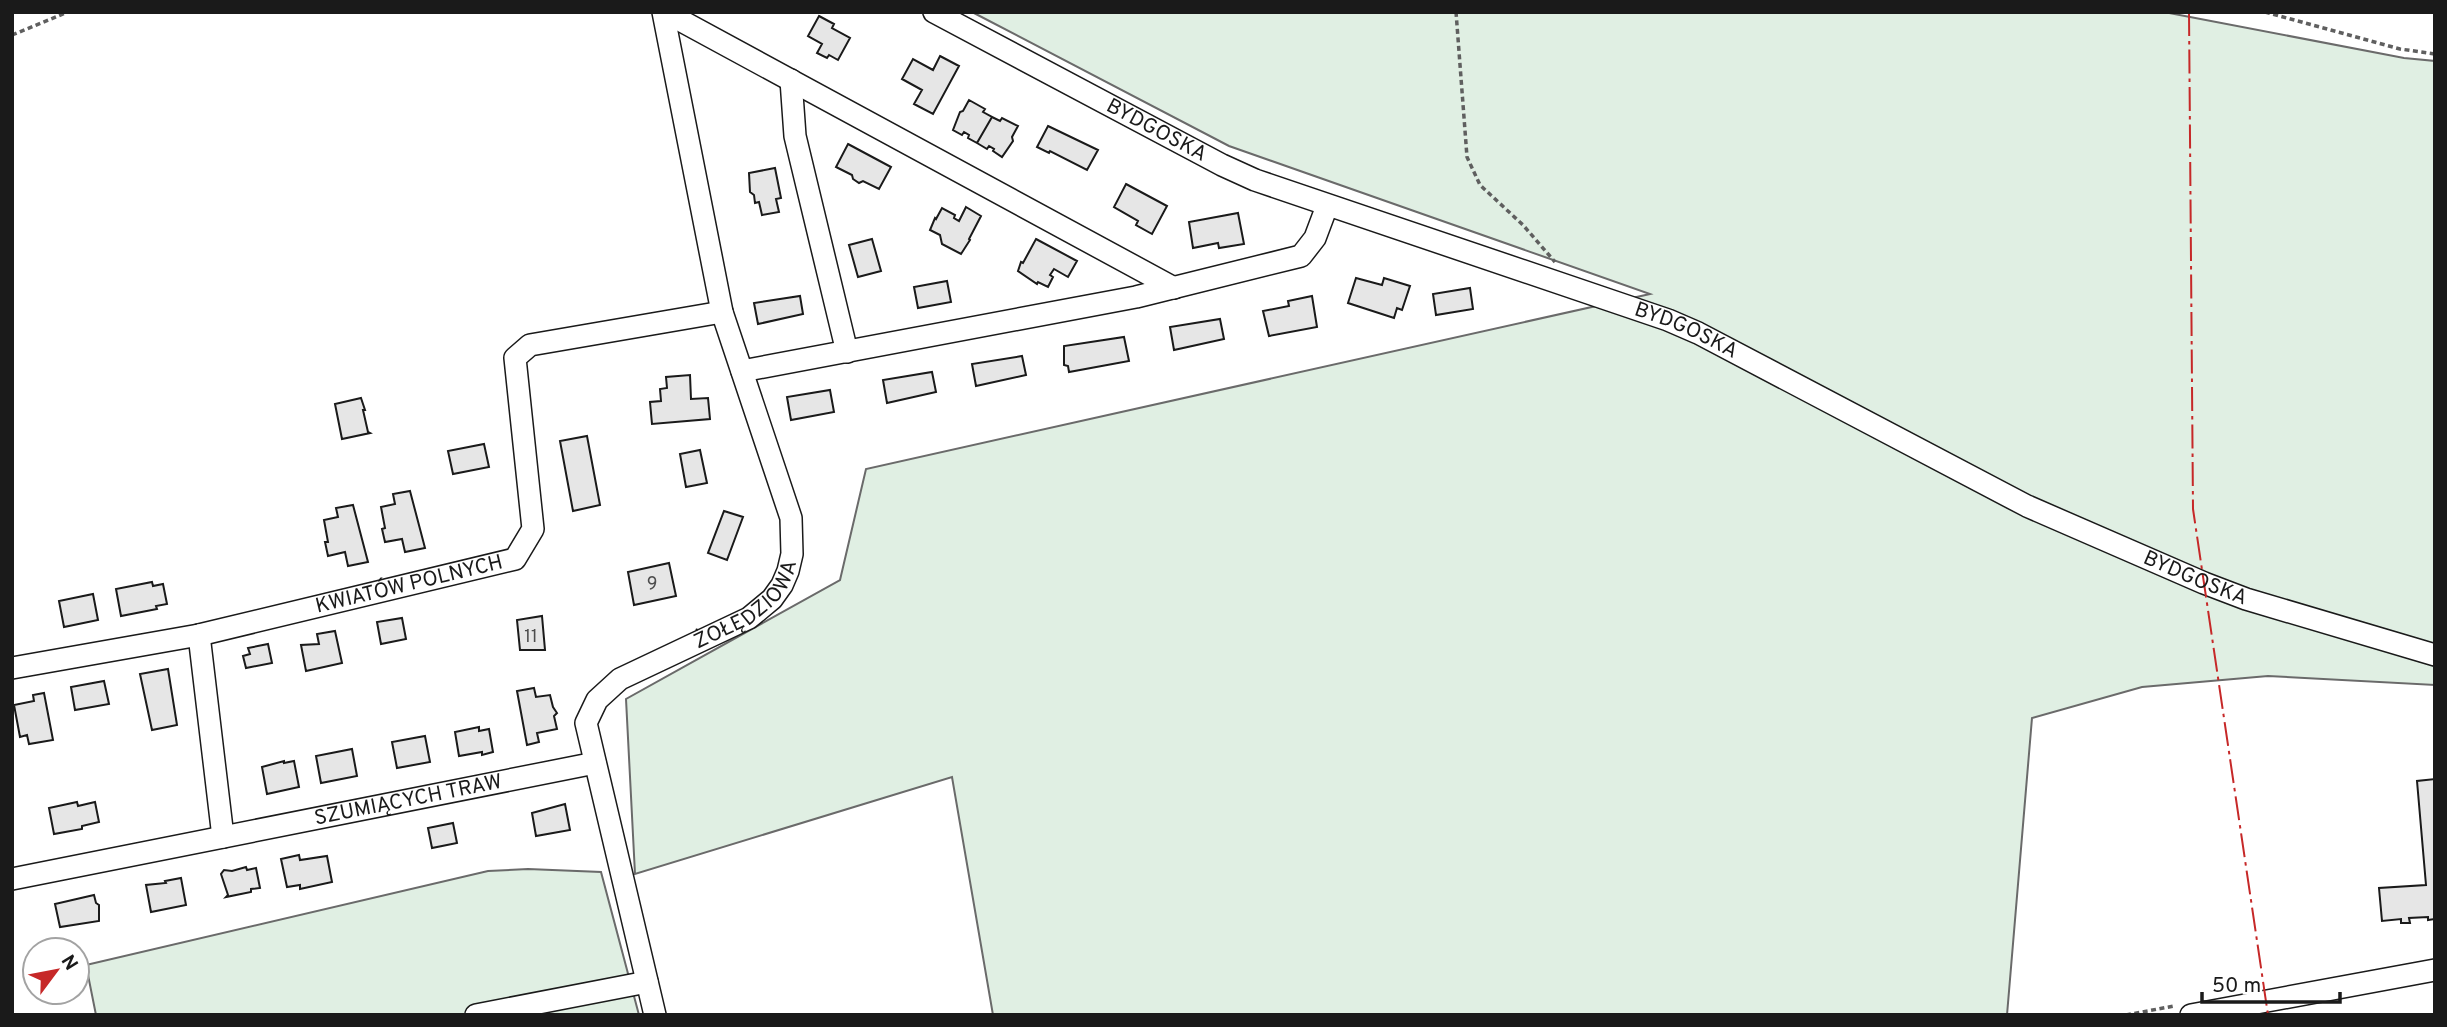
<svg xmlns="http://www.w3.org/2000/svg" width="2447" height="1027" viewBox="0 0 2447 1027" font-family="Overpass,sans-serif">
<rect width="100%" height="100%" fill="#fff"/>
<!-- green -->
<path fill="#e0efe3" stroke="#6a6a6a" stroke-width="2" d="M 972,12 L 2164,12 L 2404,58 L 2435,61 L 2435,685 L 2268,676 L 2142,687 L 2032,718 L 2007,1015 L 993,1015 L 952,777 L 635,874 L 626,699 L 840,580 L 866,469 L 1650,294 L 1229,146 Z
M 528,869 L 601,872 L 639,1015 L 96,1015 L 86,965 L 488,871 Z"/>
<!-- building -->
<path fill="#e6e6e6" stroke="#1a1a1a" stroke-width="2" d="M 819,16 L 834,24 L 832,28 L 850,38 L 838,60 L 829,55 L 827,58 L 817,53 L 822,44 L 808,36 Z
M 940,56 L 959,66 L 933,114 L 914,104 L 922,90 L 902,79 L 913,59 L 933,70 Z
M 969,100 L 985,109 L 983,112 L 992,117 L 977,143 L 968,138 L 969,135 L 964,132 L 962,135 L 953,130 L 960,112 L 963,111 Z
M 992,117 L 1000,121 L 1002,118 L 1018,126 L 1012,137 L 1013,141 L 1002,157 L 993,151 L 994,149 L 989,146 L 987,149 L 977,143 Z
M 1048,126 L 1098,150 L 1087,170 L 1050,151 L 1049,153 L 1037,147 Z
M 848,144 L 891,167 L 879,189 L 863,181 L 859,183 L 853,179 L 852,175 L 836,167 Z
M 775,168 L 781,198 L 776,199 L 779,212 L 762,215 L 759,202 L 755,203 L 754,195 L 750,192 L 749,173 Z
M 1126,184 L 1167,206 L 1152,234 L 1136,225 L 1138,221 L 1114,207 Z
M 966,207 L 981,216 L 969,239 L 970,240 L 961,254 L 942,244 L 940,235 L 930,230 L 935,218 L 936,219 L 942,208 L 955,215 L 954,218 L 959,221 Z
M 1238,213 L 1244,244 L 1219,248 L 1218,243 L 1193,248 L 1189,222 Z
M 872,239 L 881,271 L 858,277 L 849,245 Z
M 1036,239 L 1077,261 L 1068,277 L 1054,269 L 1050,275 L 1053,277 L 1048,287 L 1038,282 L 1037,284 L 1018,271 L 1021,262 L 1023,263 Z
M 1356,278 L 1382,285 L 1384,278 L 1410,286 L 1402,310 L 1397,308 L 1394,318 L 1348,303 Z
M 947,281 L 951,302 L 918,308 L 914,287 Z
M 1470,288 L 1473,309 L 1436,315 L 1433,294 Z
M 800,296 L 803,314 L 758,324 L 754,303 Z
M 1312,296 L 1317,327 L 1269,336 L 1263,311 L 1289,306 L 1288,301 Z
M 1220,319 L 1224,339 L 1174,350 L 1170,327 Z
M 1124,337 L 1129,361 L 1069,372 L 1068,366 L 1064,365 L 1064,346 Z
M 1022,356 L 1026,375 L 976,386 L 972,364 Z
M 932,372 L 936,392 L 887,403 L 883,380 Z
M 690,375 L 691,399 L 708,398 L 710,419 L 652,424 L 650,402 L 661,401 L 660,389 L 667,388 L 666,377 Z
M 830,390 L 834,412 L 791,420 L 787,397 Z
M 361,398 L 365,410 L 363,410 L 368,432 L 370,433 L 342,439 L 335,404 Z
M 587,436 L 600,505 L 573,511 L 560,441 Z
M 484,444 L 489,467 L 453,474 L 448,451 Z
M 700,450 L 707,483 L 686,487 L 680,454 Z
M 410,491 L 425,548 L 405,552 L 402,539 L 385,542 L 382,529 L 385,528 L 381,507 L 395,504 L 393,494 Z
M 353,505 L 368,562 L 348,566 L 345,552 L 328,556 L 325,542 L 328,542 L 324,520 L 338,517 L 336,508 Z
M 724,511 L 743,517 L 727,560 L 708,553 Z
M 669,563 L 676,596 L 634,605 L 628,572 Z
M 152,582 L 153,586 L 163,584 L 167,604 L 156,606 L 157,609 L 121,616 L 116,589 Z
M 93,594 L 98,620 L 64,627 L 59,601 Z
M 542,616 L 545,650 L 520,650 L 517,620 Z
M 402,618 L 406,639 L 381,644 L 377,622 Z
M 335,631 L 342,663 L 306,671 L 301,645 L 319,644 L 317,634 Z
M 268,644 L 272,663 L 246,668 L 243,656 L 250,654 L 248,648 Z
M 168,669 L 177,725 L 152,730 L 140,674 Z
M 104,681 L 109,704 L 75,710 L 71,687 Z
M 534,688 L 536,697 L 550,695 L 553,707 L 557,713 L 554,716 L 557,729 L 537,733 L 539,742 L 527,745 L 517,691 Z
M 44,693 L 53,740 L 29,744 L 27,735 L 20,737 L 14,705 L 34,701 L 33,695 Z
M 479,727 L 479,731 L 489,729 L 493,752 L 482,755 L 482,752 L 459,756 L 455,732 Z
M 425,736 L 430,762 L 397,768 L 392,742 Z
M 352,749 L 357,776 L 321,783 L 316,756 Z
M 284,761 L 284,763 L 294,761 L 299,787 L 267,794 L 262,767 Z
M 2435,779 L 2435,919 L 2428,920 L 2428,917 L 2409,918 L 2410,923 L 2401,923 L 2401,919 L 2382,921 L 2379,888 L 2426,885 L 2417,781 Z
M 77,802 L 78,806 L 95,802 L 99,822 L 82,826 L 82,829 L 54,834 L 49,808 Z
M 565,804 L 570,830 L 536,836 L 532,813 Z
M 453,823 L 457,843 L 432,848 L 428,828 Z
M 299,855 L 300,860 L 327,856 L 332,882 L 300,889 L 300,885 L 287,887 L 281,859 Z
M 246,867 L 247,870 L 256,868 L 260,888 L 251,889 L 251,892 L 226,897 L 228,895 L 221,874 L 224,870 L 232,871 Z
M 181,878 L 186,905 L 151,912 L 146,885 L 166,883 L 165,881 Z
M 94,895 L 96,903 L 99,905 L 99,921 L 60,927 L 55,904 Z"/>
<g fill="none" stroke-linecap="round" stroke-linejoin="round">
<!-- minor casing -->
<g stroke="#1a1a1a" stroke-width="24">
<g id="minor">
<path d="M 665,12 L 1174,288"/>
<path id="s1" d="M 934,12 L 1222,165 L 1255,180 L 1668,320 L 1698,333 L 2027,506 L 2204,583 L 2246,599 L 2435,655"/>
<path d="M 791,80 L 795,136 L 847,352"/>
<path d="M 742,371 L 1136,297 L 1301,256 L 1315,238 L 1327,206"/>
<path d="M 199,635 L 223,837"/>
<path id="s2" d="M 12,668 L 199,635 L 515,559 L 533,529 L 515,358 L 530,345 L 722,312"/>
<path id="s3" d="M 12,879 L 595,763"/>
<path d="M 476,1015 L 647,982"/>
<path id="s4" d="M 655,1015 L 586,723 L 597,700 L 620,679 L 749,618 L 772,599 L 782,585 L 788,571 L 792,554 L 791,518 L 722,312 L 663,12"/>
<path d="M 2191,1015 L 2435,970"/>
</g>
</g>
<!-- path -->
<path stroke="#5f5f5f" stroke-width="3.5" stroke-dasharray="5 3.5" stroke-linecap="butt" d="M 1456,12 L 1467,157 L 1480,185 L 1523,225 L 1555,262
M 2265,12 L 2400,49 L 2435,54
M 12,35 L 68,12
M 2126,1015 L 2174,1006"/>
<!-- minor -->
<use href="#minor" stroke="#fff" stroke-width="21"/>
<!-- power -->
<path stroke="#c62828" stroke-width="2" stroke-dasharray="24 5 3.5 5" stroke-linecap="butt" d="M 2189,12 L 2193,509 L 2268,1015"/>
</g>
<g text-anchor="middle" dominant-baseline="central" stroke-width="5" stroke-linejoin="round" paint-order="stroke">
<!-- number labels -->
<g font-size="18" fill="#4d4d4d">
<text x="652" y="584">9</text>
<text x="531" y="637">11</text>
</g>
<!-- street labels -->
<g font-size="21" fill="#1a1a1a" stroke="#fff">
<text stroke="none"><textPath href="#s1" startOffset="252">BYDGOSKA</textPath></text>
<text stroke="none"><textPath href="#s1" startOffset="819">BYDGOSKA</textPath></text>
<text stroke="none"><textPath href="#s1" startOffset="1386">BYDGOSKA</textPath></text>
<text stroke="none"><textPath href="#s2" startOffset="406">KWIATÓW POLNYCH</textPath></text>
<text stroke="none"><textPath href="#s4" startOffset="506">ŻOŁĘDZIOWA</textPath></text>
<text stroke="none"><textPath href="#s3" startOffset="404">SZUMIĄCYCH TRAW</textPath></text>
</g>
</g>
<!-- border -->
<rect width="2447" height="1027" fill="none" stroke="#1a1a1a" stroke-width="28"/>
<!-- north arrow -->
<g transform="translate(56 971) rotate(58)"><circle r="33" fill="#ffffff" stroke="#a3a3a3" stroke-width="2"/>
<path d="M0-5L12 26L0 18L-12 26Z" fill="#c62828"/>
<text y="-10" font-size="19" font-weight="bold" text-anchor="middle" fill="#1a1a1a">N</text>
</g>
<!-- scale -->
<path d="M2202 992v10h138v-10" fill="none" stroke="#1a1a1a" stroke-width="3.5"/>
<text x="2212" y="992" font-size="21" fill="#1a1a1a" stroke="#ffffff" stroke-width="5" paint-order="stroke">50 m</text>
</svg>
